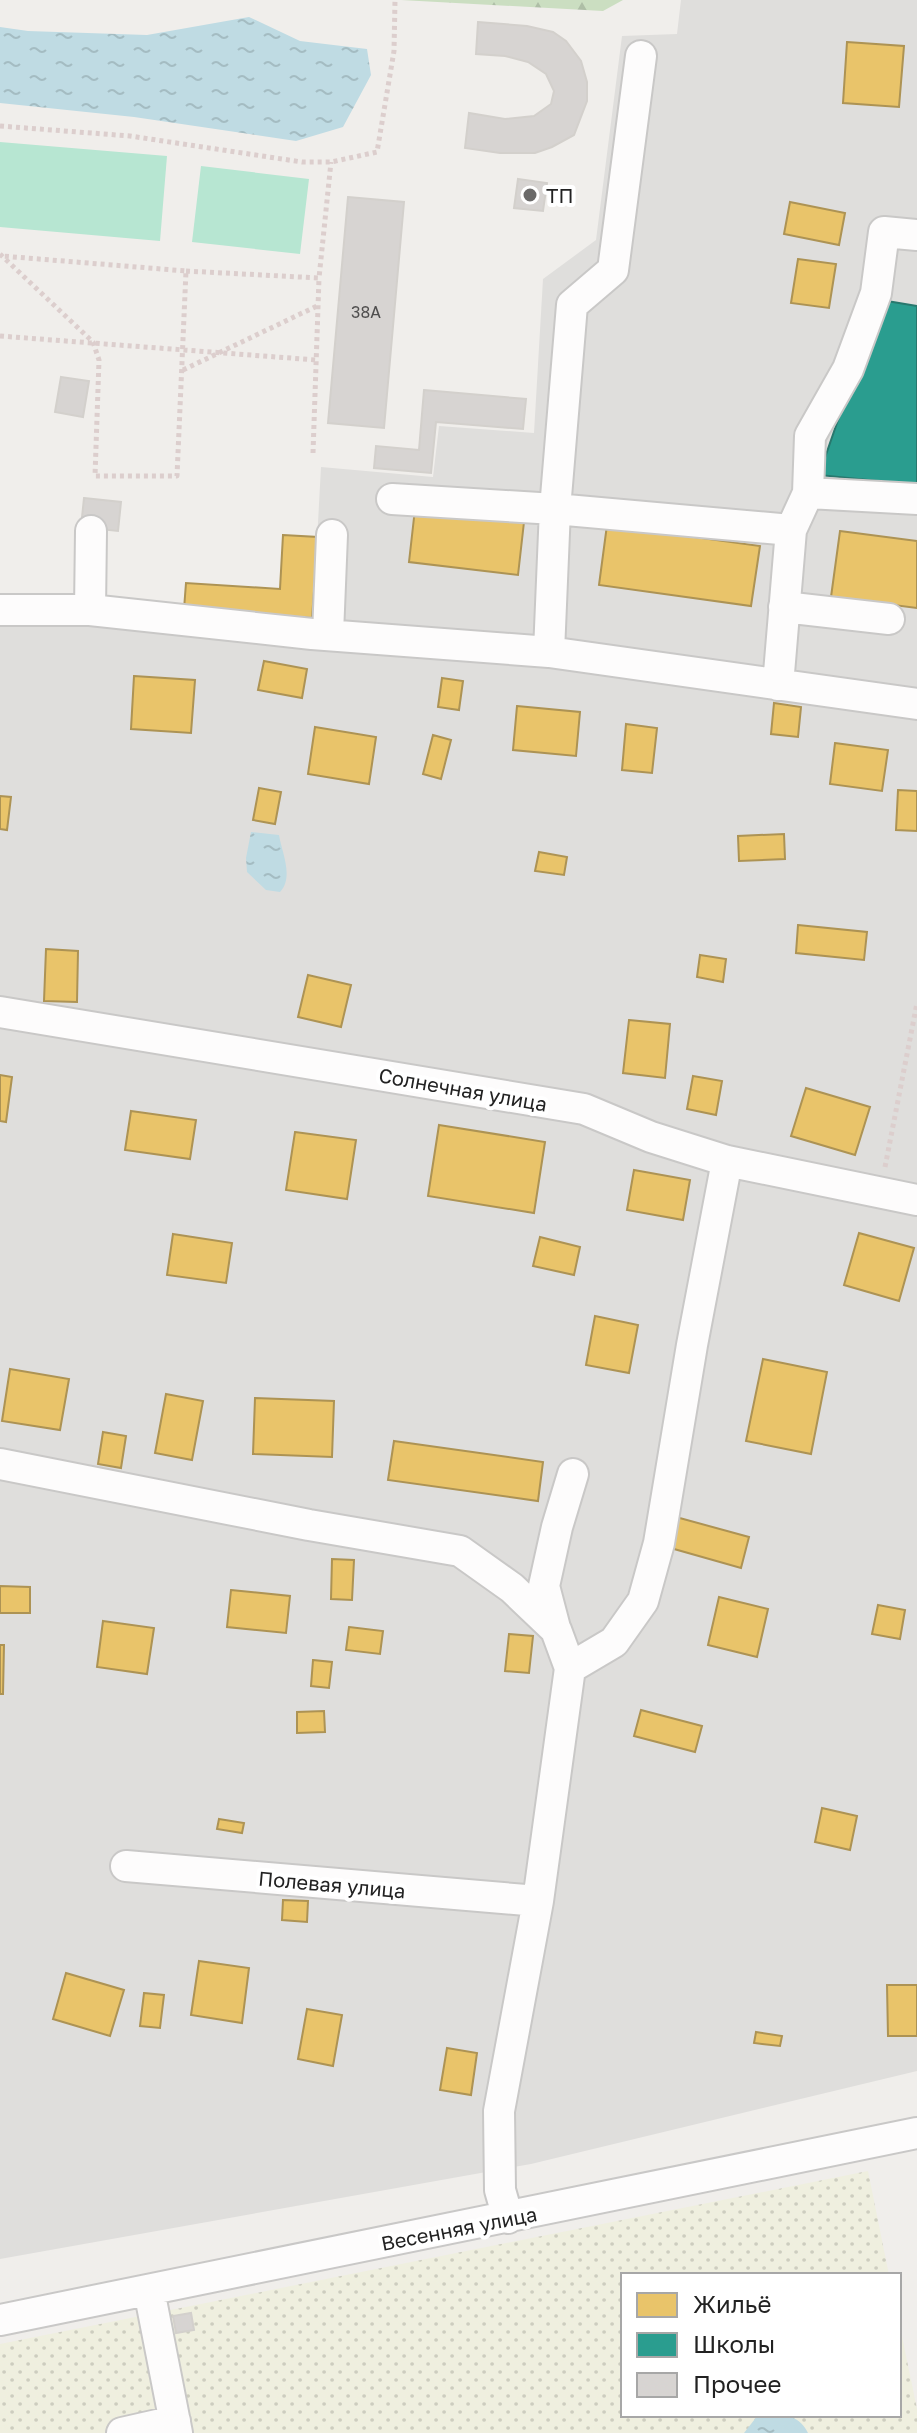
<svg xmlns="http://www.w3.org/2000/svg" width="917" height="2433" viewBox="0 0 917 2433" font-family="'Golos Text',sans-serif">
<defs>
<pattern id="farmland-dots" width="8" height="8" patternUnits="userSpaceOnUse" patternTransform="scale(2)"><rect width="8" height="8" fill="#efefdf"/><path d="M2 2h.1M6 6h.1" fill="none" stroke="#cdcdbf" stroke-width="1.8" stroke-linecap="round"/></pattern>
<pattern id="forest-firs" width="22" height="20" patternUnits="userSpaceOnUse" patternTransform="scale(2)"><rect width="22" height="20" fill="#cbdec1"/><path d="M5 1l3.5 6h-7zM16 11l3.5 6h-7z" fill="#aebea6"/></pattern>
<pattern id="water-ripples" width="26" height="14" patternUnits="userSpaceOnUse" patternTransform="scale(2)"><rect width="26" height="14" fill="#bfdbe3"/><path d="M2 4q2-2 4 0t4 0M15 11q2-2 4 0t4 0" fill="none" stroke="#a4bcc2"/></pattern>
</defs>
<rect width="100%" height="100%" fill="#f0eeeb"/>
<!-- residential -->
<path fill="#dfdedc" d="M 681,0 L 917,0 L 917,2071 L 531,2164 L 0,2259 L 0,610 L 312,634 L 321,467 L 433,477 L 439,426 L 534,433 L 543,279 L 596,240 L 622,36 L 677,34 Z"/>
<!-- farmland -->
<path fill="url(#farmland-dots)" d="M 868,2171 L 889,2275 L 623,2275 L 623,2415 L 899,2415 L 899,2322 L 917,2409 L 917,2433 L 0,2433 L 0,2344 Z"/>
<!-- forest -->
<path fill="url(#forest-firs)" d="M 401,0 L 623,0 L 603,11 Z"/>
<!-- pitch -->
<path fill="#b7e6d2" d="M 0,142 L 167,156 L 160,241 L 0,227 Z
M 201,166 L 309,179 L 300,254 L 192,242 Z"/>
<!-- water -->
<path fill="url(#water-ripples)" d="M 249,17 L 300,41 L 367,49 L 371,75 L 343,127 L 296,141 L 134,117 L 0,103 L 0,27 L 28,31 L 147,35 Z
M 251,832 L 279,835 C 282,853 294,877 280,892 L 266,890 L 247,872 L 246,858 Z
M 758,2415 C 779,2415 798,2412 808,2433 L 744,2433 Z"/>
<!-- homes -->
<path fill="#e9c46a" stroke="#ad9354" stroke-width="2" d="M 847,42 L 904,46 L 899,107 L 843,103 Z
M 790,202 L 845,213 L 839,245 L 784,234 Z
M 798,259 L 836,264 L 829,308 L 791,303 Z
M 415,509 L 524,522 L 518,575 L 409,562 Z
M 607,525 L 760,546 L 751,606 L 599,585 Z
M 840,531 L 917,541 L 917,608 L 831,597 Z
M 283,535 L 318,537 L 312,618 L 184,609 L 186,583 L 280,589 Z
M 264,661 L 307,669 L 302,698 L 258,690 Z
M 134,676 L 195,680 L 191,733 L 131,729 Z
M 442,678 L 463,681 L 459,710 L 438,707 Z
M 774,703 L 801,707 L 798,737 L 771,734 Z
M 517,706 L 580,712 L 576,756 L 513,750 Z
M 626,724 L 657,728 L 652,773 L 622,770 Z
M 315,727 L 376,737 L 369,784 L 308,774 Z
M 433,735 L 451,740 L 441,779 L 423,774 Z
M 835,743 L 888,750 L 882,791 L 830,784 Z
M 259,788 L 281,792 L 275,824 L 253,820 Z
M 898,790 L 917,791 L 917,831 L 896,830 Z
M 0,796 L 11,797 L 7,830 L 0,829 Z
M 784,834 L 785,859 L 739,861 L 738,836 Z
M 539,852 L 567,857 L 564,875 L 535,871 Z
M 798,925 L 867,932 L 864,960 L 796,953 Z
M 46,949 L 78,951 L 77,1002 L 44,1001 Z
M 700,955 L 726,959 L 723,982 L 697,977 Z
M 308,975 L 351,985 L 341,1027 L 298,1017 Z
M 629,1020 L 670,1024 L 665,1078 L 623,1073 Z
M 0,1075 L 12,1077 L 6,1122 L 0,1121 Z
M 693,1076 L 722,1081 L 716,1115 L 687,1109 Z
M 806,1088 L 870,1107 L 855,1155 L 791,1136 Z
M 131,1111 L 196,1120 L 190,1159 L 125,1150 Z
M 439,1125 L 545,1142 L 534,1213 L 428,1196 Z
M 295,1132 L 356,1140 L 347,1199 L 286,1190 Z
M 634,1170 L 690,1180 L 683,1220 L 627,1210 Z
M 859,1233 L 914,1248 L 899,1301 L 844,1285 Z
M 173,1234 L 232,1243 L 226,1283 L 167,1275 Z
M 540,1237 L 580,1247 L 574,1275 L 533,1266 Z
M 595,1316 L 638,1325 L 629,1373 L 586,1365 Z
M 763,1359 L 827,1372 L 811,1454 L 746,1441 Z
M 10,1369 L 69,1379 L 60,1430 L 2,1421 Z
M 166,1394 L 203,1401 L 192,1460 L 155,1453 Z
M 255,1398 L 334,1401 L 332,1457 L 253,1454 Z
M 103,1432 L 126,1436 L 121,1468 L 98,1464 Z
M 394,1441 L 543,1462 L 538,1501 L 388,1480 Z
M 676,1517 L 749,1537 L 741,1568 L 667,1547 Z
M 332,1559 L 354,1560 L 352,1600 L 331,1599 Z
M 0,1586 L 30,1587 L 30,1613 L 0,1613 Z
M 231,1590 L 290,1596 L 286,1633 L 227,1627 Z
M 719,1597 L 768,1609 L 757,1657 L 708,1645 Z
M 878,1605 L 905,1610 L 900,1639 L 872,1634 Z
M 103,1621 L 154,1628 L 147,1674 L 97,1667 Z
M 349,1627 L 383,1631 L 380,1654 L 346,1650 Z
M 509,1634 L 533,1636 L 529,1673 L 505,1671 Z
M 0,1645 L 4,1645 L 3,1694 L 0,1694 Z
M 313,1660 L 332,1662 L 329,1688 L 311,1686 Z
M 641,1710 L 702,1726 L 695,1752 L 634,1736 Z
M 324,1711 L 325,1732 L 297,1733 L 297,1712 Z
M 822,1808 L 857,1816 L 850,1850 L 815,1842 Z
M 219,1819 L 244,1823 L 242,1833 L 217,1829 Z
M 283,1900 L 308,1901 L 307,1922 L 282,1920 Z
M 199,1961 L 249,1968 L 242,2023 L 191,2015 Z
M 66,1973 L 124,1990 L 110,2036 L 53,2019 Z
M 887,1985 L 917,1985 L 917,2036 L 888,2036 Z
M 144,1993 L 164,1995 L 160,2028 L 140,2026 Z
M 307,2009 L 342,2015 L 333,2066 L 298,2059 Z
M 756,2032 L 782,2036 L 780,2046 L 754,2043 Z
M 447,2048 L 477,2053 L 471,2095 L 440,2090 Z"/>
<!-- schools -->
<path fill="#2a9d8f" stroke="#28786e" stroke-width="2" d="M 887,301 L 917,306 L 917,485 L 819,475 L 848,391 Z"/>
<!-- building -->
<path fill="#d7d4d2" stroke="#d3d0cc" stroke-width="2" d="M 478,22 L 527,26 L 553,32 L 566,41 L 581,61 L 587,82 L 587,101 L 574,135 L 552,147 L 535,153 L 500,153 L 465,148 L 469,113 L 505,119 L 534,116 L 551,104 L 554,91 L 546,74 L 528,62 L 505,56 L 476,54 Z
M 518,179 L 547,183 L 543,211 L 514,208 Z
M 348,197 L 404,202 L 384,428 L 328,423 Z
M 61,377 L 89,381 L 83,417 L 55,412 Z
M 424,390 L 526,399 L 523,429 L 436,422 L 431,473 L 374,468 L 376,446 L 419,450 Z
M 84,498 L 121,502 L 118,531 L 81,527 Z
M 191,2313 L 194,2330 L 176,2333 L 173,2316 Z"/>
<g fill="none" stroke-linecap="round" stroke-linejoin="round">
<!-- minor casing -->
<g stroke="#c9c8c7" stroke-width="34">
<path id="minor" d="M 808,493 L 917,499
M 392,499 L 555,509 L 791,530
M 784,607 L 889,619
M 0,610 L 90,610 L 312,634 L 549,652 L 917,704
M 90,610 L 91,531
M 328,634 L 332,535
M 549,652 L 555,509 L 572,305 L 613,270 L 641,56
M 778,685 L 791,530 L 808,493 L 810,436 L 848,369 L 876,293 L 884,232 L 917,235
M 0,1012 L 584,1109 L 651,1137 L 727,1161 L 917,1200
M 0,1464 L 309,1525 L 460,1551 L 512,1588 L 556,1630 L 570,1668 L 538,1901 L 499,2111 L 500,2190 L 508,2218
M 555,1628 L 544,1586 L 557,1527 L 573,1474
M 570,1668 L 614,1642 L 643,1601 L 659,1543 L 692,1345 L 727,1161
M 126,1866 L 538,1901
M 149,2290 L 177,2433
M 0,2320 L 917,2133
M 122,2433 L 175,2421"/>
</g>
<!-- path -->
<path stroke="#dccecd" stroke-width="5" stroke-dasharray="4 4" stroke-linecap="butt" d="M 0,126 L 130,136 L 302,162 L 331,162 L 377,152 L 394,51 L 395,0
M 0,254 L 2,256 L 93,342 L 99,360 L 95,476 L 177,476 L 186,271 L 2,256
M 186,271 L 319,278 L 331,162
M 0,336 L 316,360
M 183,370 L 317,306
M 313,453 L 319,278
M 885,1167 L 917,1003"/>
<!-- minor -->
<use href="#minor" stroke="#fdfcfc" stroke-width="30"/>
</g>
<!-- markers -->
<circle fill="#6a6968" stroke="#fff" stroke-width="3" cx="530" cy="195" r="8"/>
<g text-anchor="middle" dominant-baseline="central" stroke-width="8" stroke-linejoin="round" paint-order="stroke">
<!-- number labels -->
<g font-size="16" fill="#4f4e4e">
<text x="366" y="312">38А</text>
</g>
<!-- poi labels -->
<g font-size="20" fill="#222" stroke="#fff" text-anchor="start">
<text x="546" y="195">ТП</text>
</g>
<!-- street labels -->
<g font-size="20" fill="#222" stroke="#fff">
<text transform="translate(463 1089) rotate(10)">Солнечная улица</text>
<text transform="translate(332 1884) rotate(5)">Полевая улица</text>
<text transform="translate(459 2228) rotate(-11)">Весенняя улица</text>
</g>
</g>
<!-- legend -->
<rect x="621" y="2273" width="280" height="144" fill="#ffffff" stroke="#a7a7a7" stroke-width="2"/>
<rect x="637" y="2293" width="40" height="24" fill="#e9c46a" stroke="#a7a7a7" stroke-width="2"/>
<text x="693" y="2313" font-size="24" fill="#222222">Жильё</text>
<rect x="637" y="2333" width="40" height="24" fill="#2a9d8f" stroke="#a7a7a7" stroke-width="2"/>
<text x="693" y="2353" font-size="24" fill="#222222">Школы</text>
<rect x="637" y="2373" width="40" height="24" fill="#d7d4d2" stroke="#a7a7a7" stroke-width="2"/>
<text x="693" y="2393" font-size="24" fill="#222222">Прочее</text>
</svg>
